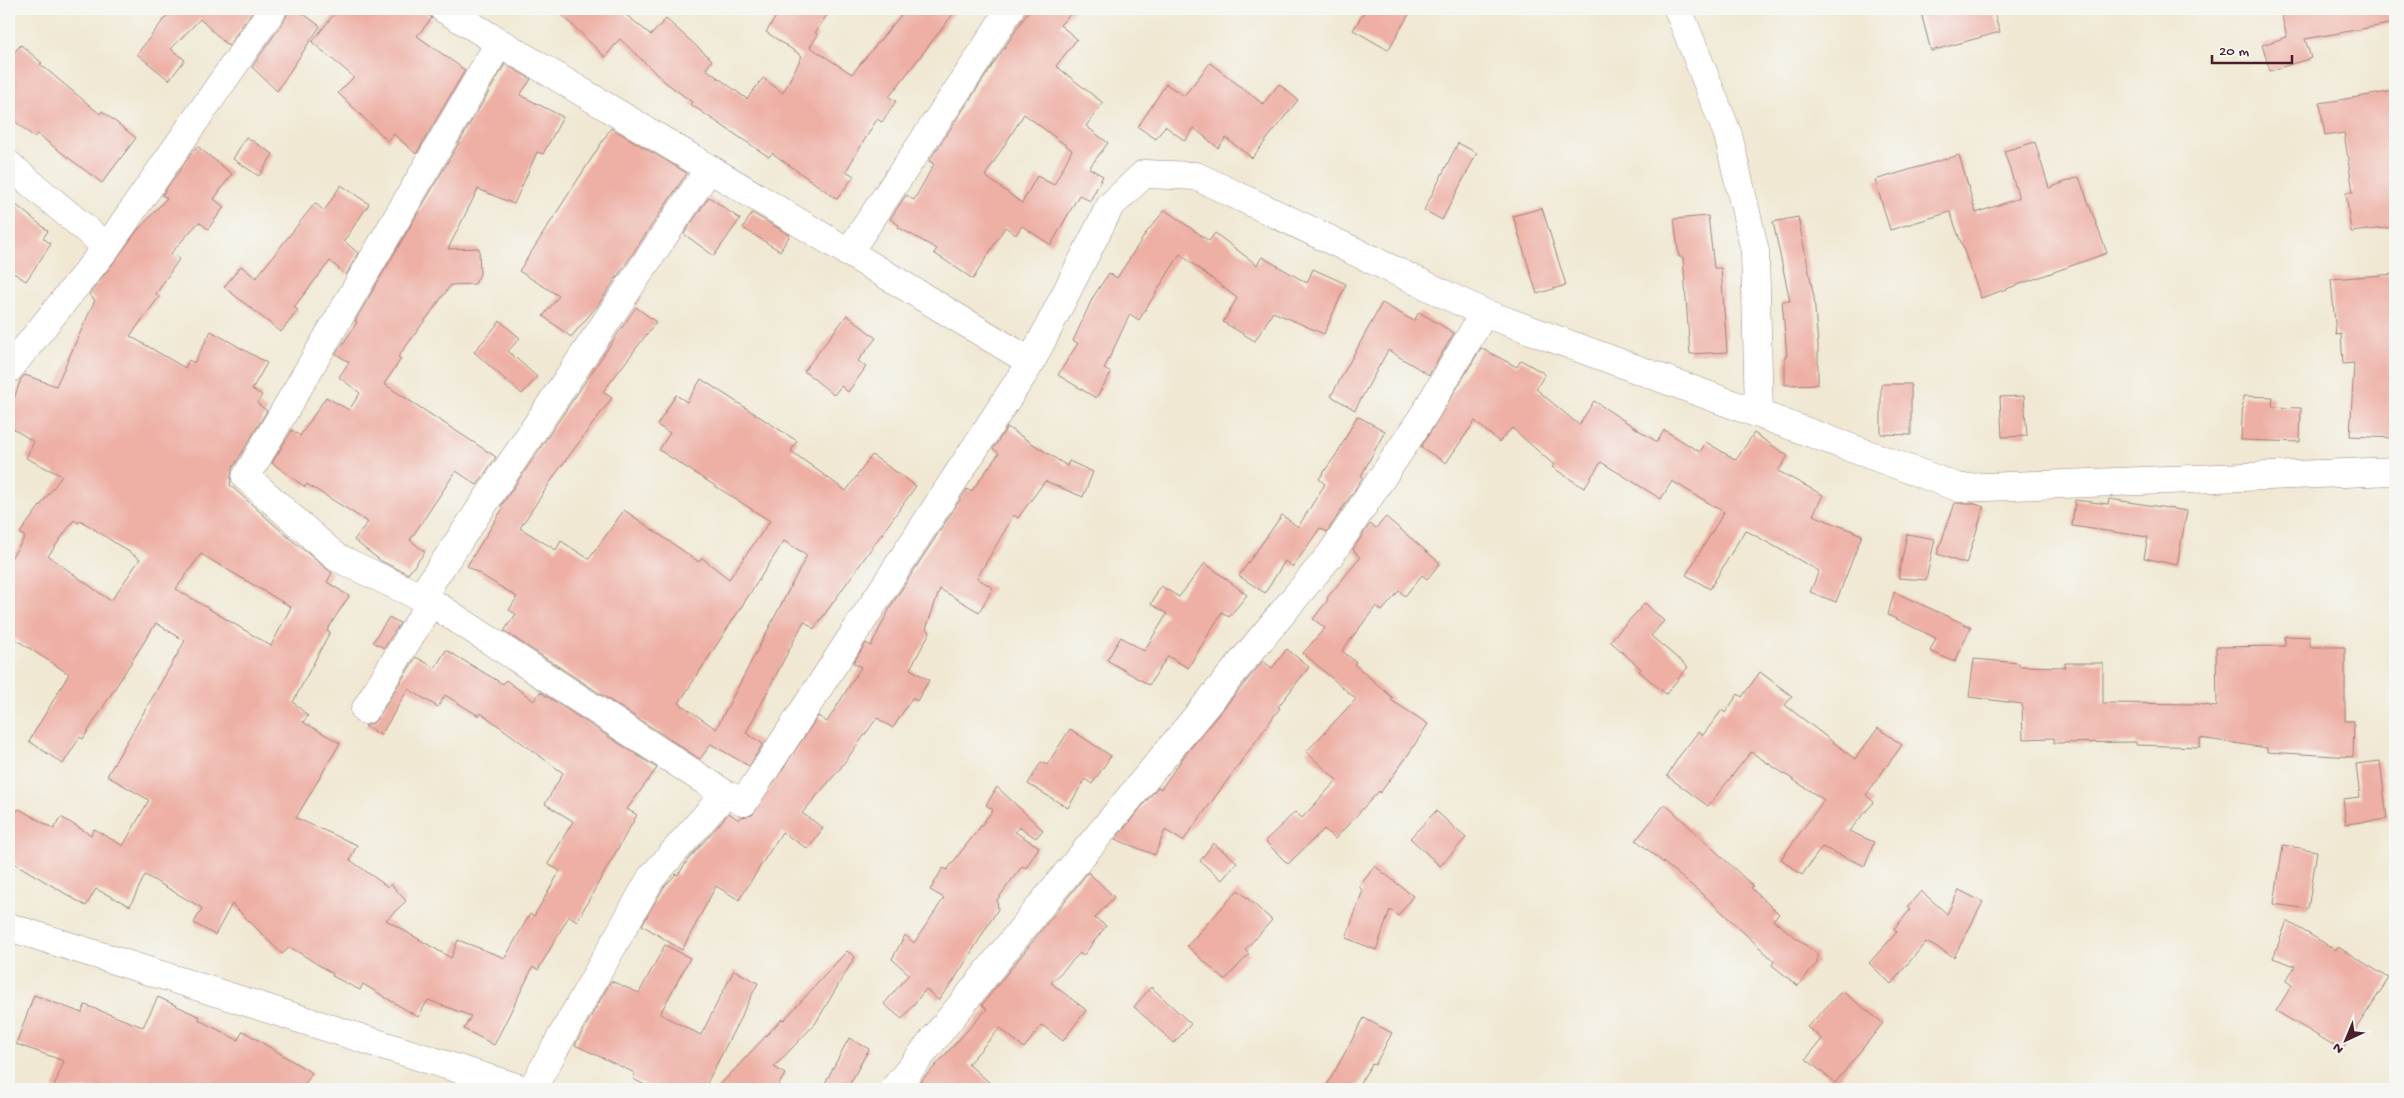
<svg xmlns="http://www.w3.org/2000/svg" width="2404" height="1098" viewBox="0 0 2404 1098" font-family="'Gochi Hand',sans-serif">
<rect width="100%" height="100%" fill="#f6f6f2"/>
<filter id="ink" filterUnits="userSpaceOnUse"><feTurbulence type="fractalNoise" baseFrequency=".02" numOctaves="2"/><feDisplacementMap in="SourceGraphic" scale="10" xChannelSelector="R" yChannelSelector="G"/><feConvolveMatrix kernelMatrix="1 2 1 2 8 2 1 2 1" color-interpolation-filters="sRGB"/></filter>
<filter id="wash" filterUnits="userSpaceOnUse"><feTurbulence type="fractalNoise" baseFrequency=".0096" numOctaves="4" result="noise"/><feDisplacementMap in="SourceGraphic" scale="20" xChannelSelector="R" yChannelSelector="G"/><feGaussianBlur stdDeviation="1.12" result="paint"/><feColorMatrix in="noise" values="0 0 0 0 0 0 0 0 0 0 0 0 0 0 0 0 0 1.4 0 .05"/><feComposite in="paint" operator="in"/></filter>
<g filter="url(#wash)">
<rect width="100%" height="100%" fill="#f0e8d3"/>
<g id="blocks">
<!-- building -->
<path fill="#eeafa4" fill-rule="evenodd" d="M 172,9 L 254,9 L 228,46 L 200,19 L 171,49 L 185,60 L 169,80 L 137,54 Z
M 288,9 L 297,9 L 320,26 L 277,91 L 252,67 L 286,18 Z
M 338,9 L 421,9 L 432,18 L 417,36 L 465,70 L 416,154 L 394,134 L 388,141 L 338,93 L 354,77 L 312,42 Z
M 556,9 L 619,9 L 651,35 L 666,19 L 712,60 L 706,69 L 747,99 L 763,78 L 783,93 L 802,56 L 766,32 L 781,9 L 831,9 L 815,33 L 818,35 L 810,47 L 852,74 L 906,9 L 957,9 L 889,97 L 896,101 L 882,122 L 877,119 L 846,171 L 854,176 L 837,199 L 772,153 L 769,157 L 690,104 L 692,102 L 665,82 L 620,39 L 605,57 Z
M 1030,9 L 1075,9 L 1060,25 L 1077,39 L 1056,66 L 1103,103 L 1086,126 L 1108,143 L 1089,168 L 1103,176 L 1090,201 L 1079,195 L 1051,245 L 1022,226 L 1016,235 L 1005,227 L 973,279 L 934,253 L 937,249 L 898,227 L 899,225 L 890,219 L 906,195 L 914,200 L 934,164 L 929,161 ZM 1024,114 L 1072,150 L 1054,185 L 1037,176 L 1022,203 L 985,176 Z
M 1366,9 L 1412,9 L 1388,50 L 1353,30 Z
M 1920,9 L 1993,9 L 2000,32 L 1931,51 Z
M 2280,9 L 2395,9 L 2395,23 L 2305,39 L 2311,58 L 2270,71 L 2262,45 L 2287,37 Z
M 21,45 L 42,63 L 40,64 L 100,114 L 102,111 L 136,138 L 102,183 L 37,134 L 34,137 L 9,116 L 9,58 Z
M 1210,63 L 1263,104 L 1279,84 L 1298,100 L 1252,158 L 1226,138 L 1218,148 L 1194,128 L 1185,141 L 1165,126 L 1156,139 L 1138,127 L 1166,84 L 1184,96 Z
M 505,64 L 531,79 L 520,95 L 563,117 L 543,154 L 537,152 L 514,204 L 478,189 L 448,249 L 479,248 L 480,274 L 475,284 L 451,285 L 398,357 L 401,359 L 384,384 L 496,457 L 477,485 L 456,471 L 410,540 L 425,552 L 408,574 L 381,561 L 354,540 L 368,522 L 307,484 L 305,487 L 272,463 L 292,430 L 300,436 L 326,397 L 349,410 L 360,393 L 339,377 L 349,362 L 336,354 L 357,322 L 355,321 Z
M 2395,91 L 2395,227 L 2351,232 L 2346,192 L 2353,192 L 2344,133 L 2325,136 L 2320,103 Z
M 611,128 L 687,173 L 598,305 L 571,337 L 543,316 L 559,296 L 519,271 Z
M 246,137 L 273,154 L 259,176 L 233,159 Z
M 2035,142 L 2049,188 L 2079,177 L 2107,253 L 1981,298 L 1950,212 L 1890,230 L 1875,180 L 1959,155 L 1976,213 L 2019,198 L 2004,151 Z
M 1458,143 L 1477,153 L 1442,220 L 1424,210 Z
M 197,146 L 232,174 L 214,199 L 224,207 L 208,229 L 199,222 L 171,253 L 179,259 L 156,294 L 159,297 L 130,336 L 185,368 L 189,360 L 194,363 L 211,331 L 267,363 L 252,389 L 262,395 L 257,403 L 267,411 L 232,469 L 230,485 L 288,537 L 332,573 L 327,582 L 349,596 L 327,630 L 330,632 L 293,702 L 308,716 L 303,722 L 340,743 L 296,818 L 357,845 L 350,860 L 388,887 L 391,884 L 406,901 L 386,920 L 451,958 L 458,940 L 505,958 L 530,914 L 534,916 L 560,871 L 548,864 L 573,821 L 545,804 L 563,773 L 481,713 L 479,716 L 445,695 L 438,707 L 408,689 L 381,735 L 365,726 L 373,723 L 378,718 L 416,657 L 435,668 L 446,650 L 503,684 L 506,680 L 534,701 L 540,692 L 657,768 L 627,809 L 637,815 L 587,903 L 577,921 L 569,916 L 538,970 L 533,967 L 494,1045 L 464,1029 L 471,1016 L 428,1000 L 418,1017 L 363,984 L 360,990 L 332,976 L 333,974 L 290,947 L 282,954 L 232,904 L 215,935 L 194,923 L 202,908 L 145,875 L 130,906 L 96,889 L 86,906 L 9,860 L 9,806 L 17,811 L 19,809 L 54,829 L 61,817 L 91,835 L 94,829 L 123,846 L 149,800 L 107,776 L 185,641 L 156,623 L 83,739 L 80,737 L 63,764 L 29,741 L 69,674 L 9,635 L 9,561 L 25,537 L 20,533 L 62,476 L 26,458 L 34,442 L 9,426 L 9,412 L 21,379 L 25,375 L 56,386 L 95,300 L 89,295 L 137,231 L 167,198 L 162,195 ZM 74,520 L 78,523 L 80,520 L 140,559 L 111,601 L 48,556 ZM 201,554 L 291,607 L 271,646 L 176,589 Z
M 341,185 L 369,204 L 344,241 L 358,253 L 346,275 L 330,261 L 294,307 L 298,310 L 281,332 L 224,287 L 241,266 L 256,278 L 315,203 L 324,211 Z
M 709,197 L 740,219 L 714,256 L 684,234 Z
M 9,199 L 48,231 L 43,238 L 51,244 L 26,281 L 9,270 Z
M 1542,208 L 1566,285 L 1537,294 L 1513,216 Z
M 1165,210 L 1209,241 L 1215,233 L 1257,265 L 1262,257 L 1307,283 L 1313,269 L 1346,284 L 1324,334 L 1273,312 L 1255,341 L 1223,322 L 1237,298 L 1180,254 L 1139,320 L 1130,314 L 1104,369 L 1111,373 L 1096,398 L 1058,375 L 1078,343 L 1073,341 L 1093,297 L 1109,273 L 1117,278 L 1146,233 Z
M 752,213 L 790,235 L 780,251 L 743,228 Z
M 1708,216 L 1714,268 L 1721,268 L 1727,352 L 1690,354 L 1683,257 L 1679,257 L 1674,219 Z
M 1798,217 L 1814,297 L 1818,345 L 1818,384 L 1785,385 L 1785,356 L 1787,356 L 1782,301 L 1790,301 L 1773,222 Z
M 2395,274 L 2395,438 L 2350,436 L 2354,363 L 2343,364 L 2341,334 L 2336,335 L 2331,279 Z
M 1382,303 L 1414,321 L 1419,312 L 1454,333 L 1429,375 L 1388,350 L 1355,410 L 1331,396 Z
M 636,307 L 656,322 L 603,392 L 612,398 L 557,472 L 520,528 L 556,550 L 561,541 L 589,559 L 624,510 L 699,562 L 702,558 L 729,579 L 770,521 L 659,450 L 670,433 L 657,425 L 676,395 L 687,402 L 701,379 L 797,441 L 791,451 L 846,491 L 872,455 L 916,486 L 814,629 L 804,621 L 746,733 L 763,744 L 749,766 L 711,744 L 700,759 L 504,631 L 516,614 L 509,610 L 517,597 L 467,566 L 503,508 L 501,506 ZM 784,541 L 807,555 L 716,729 L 679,703 Z
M 847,315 L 876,338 L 858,361 L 866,367 L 848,392 L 841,386 L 834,395 L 804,371 Z
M 500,321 L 520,338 L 508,351 L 537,377 L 522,394 L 474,352 Z
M 1481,348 L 1517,367 L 1521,360 L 1545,374 L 1536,389 L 1579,425 L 1594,401 L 1657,442 L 1664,430 L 1700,452 L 1706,442 L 1736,460 L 1754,433 L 1788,456 L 1778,471 L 1823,495 L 1813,515 L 1862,535 L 1836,602 L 1810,592 L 1819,571 L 1745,530 L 1710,589 L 1686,575 L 1724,512 L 1672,481 L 1661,499 L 1601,462 L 1584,488 L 1552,467 L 1554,465 L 1512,428 L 1499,442 L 1475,421 L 1446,463 L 1421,447 Z
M 1881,384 L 1911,384 L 1911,435 L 1881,434 Z
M 2024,396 L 2027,436 L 2002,437 L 2000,397 Z
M 2243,396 L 2273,397 L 2272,407 L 2301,408 L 2300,442 L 2241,440 Z
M 1357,416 L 1385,431 L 1361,476 L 1363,477 L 1327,532 L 1320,528 L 1293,567 L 1285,561 L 1265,593 L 1239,576 L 1282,515 L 1298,527 L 1325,484 L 1319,479 L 1338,452 Z
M 1007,427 L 1067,466 L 1069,461 L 1093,472 L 1083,497 L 1045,481 L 1018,518 L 1014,515 L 977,578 L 993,588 L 979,612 L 940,589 L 926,629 L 930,632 L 910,669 L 929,680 L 917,701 L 912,698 L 893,728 L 877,718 L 839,770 L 802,813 L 823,828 L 808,849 L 782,832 L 739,900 L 716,886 L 682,950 L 642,925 L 664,887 L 676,874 L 678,875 L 687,861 L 729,813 L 739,820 L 741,817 L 752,815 L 818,716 L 827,722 L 861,667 L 853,663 L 866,643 L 871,646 L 892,604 L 967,489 L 971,492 L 999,453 L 993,449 Z
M 2109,499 L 2187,511 L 2177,565 L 2144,558 L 2148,537 L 2072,526 L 2075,500 L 2108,504 Z
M 1955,503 L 1972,503 L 1984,507 L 1966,564 L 1937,554 Z
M 1386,517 L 1440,563 L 1427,579 L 1422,575 L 1405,596 L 1399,591 L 1382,611 L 1376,606 L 1342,651 L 1356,662 L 1354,664 L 1393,698 L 1391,700 L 1428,724 L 1406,758 L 1380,793 L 1379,791 L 1335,839 L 1324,829 L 1288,864 L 1265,841 L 1295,812 L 1302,818 L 1337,780 L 1306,752 L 1356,699 L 1303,653 L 1325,628 L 1313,619 L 1328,600 L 1327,598 L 1360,558 L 1353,549 L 1370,524 L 1376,528 Z
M 1907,534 L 1935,539 L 1926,580 L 1898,578 Z
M 1205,563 L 1247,595 L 1229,617 L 1222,612 L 1188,668 L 1168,656 L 1149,685 L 1107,660 L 1121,637 L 1144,651 L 1167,614 L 1151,604 L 1161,586 L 1179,597 Z
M 1894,592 L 1971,627 L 1955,662 L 1930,651 L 1936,638 L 1888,615 Z
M 1645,603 L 1664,621 L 1651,636 L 1688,667 L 1666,694 L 1639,671 L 1641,669 L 1610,641 Z
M 389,617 L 400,623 L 384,648 L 373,642 Z
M 2285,636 L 2310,637 L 2310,647 L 2345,647 L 2345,721 L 2354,721 L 2353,757 L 2267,752 L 2267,748 L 2200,738 L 2200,747 L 2136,745 L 2136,742 L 2054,743 L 2054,738 L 2023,739 L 2022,704 L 1969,697 L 1974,659 L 2019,663 L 2019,666 L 2065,667 L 2065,663 L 2103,663 L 2103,703 L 2197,704 L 2217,707 L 2216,647 L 2285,646 Z
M 1287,649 L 1309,667 L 1278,707 L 1280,708 L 1183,841 L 1165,830 L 1155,855 L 1115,839 L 1158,787 L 1161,789 L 1185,755 L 1263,661 L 1272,668 Z
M 1760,672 L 1792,696 L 1785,705 L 1855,759 L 1878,728 L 1902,745 L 1866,795 L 1874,802 L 1849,831 L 1874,842 L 1865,866 L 1822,847 L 1802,875 L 1781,859 L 1824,800 L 1751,752 L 1708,806 L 1667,776 L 1678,758 L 1698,732 L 1703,735 L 1722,710 L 1725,713 L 1738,694 L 1742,697 Z
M 1070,729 L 1111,756 L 1092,784 L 1085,779 L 1068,808 L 1028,784 L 1041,762 L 1047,765 Z
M 2380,761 L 2387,819 L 2346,824 L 2343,799 L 2360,797 L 2356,764 Z
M 997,787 L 1043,830 L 1036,838 L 1019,827 L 1015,832 L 1039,847 L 1026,868 L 1022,866 L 997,900 L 998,909 L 953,982 L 938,1000 L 926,989 L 902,1019 L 884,1004 L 909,974 L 892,959 L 905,935 L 914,943 L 944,898 L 930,890 L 943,868 L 947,870 L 993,810 L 986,805 Z
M 1665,804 L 1753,886 L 1751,888 L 1779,914 L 1773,920 L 1817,954 L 1817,963 L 1798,986 L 1772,965 L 1774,961 L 1708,899 L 1636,840 Z
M 1436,811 L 1466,838 L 1440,866 L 1410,838 Z
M 1213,843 L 1237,862 L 1222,880 L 1200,861 Z
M 2283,845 L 2317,851 L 2308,909 L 2274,904 Z
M 1375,866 L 1413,896 L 1398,916 L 1390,910 L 1376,950 L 1346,938 L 1363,890 L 1359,887 Z
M 1088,872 L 1114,897 L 1095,918 L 1106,926 L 1083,956 L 1080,953 L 1051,983 L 1086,1010 L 1063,1041 L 1042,1025 L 1024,1048 L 1000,1028 L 968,1064 L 997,1089 L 914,1089 L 987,1009 L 982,1005 Z
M 1238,890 L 1272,920 L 1245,950 L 1249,954 L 1225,980 L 1187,946 Z
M 1959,890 L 1983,902 L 1954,957 L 1926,942 L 1891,984 L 1869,963 L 1897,932 L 1894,929 L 1910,910 L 1907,907 L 1921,891 L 1947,914 Z
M 2287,921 L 2336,950 L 2338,947 L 2389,978 L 2342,1050 L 2276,1011 L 2292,985 L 2286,981 L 2295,966 L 2273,958 Z
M 665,945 L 690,958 L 660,1014 L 701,1035 L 734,970 L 758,983 L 704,1089 L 653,1089 L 633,1079 L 635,1073 L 575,1045 L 611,981 L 639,993 Z
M 847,951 L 855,957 L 815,1024 L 774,1067 L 785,1074 L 776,1089 L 716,1089 L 782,1019 L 784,1020 Z
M 1151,987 L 1191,1024 L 1174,1043 L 1134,1007 Z
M 1842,991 L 1883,1023 L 1835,1083 L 1806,1059 L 1822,1039 L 1807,1027 Z
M 34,995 L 82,1013 L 85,1005 L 143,1027 L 158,997 L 200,1017 L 199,1020 L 238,1040 L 243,1031 L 312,1073 L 302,1089 L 53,1089 L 64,1061 L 16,1044 Z
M 1364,1018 L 1392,1033 L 1375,1065 L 1372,1064 L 1356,1089 L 1325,1089 Z
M 849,1038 L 869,1049 L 847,1089 L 822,1089 Z"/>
</g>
</g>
<g filter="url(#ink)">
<use href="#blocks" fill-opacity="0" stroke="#9d847f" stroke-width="1"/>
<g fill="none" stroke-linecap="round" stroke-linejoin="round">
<!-- minor casing -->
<g stroke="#9d847f" stroke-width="29">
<path id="minor" d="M 444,9 L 1031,362
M 1678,9 L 1728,135 L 1755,251 L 1759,414
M 499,43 L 246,477 L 336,557 L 431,602 L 725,794
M 9,165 L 107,247
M 848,253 L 975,64 L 1010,9
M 9,369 L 107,247 L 273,9
M 365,710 L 431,602 L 425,591 L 709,169
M 532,1089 L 651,878 L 725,794 L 744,802 L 1031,362 L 1110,206 L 1144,174 L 1196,176 L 1484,313 L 1960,488 L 2395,471
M 894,1089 L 1050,894 L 1331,554 L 1425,413 L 1484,313"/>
</g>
<!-- secondary casing -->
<g stroke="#9d847f" stroke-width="29">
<path id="secondary" d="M 9,927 L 522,1089"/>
</g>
<!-- minor -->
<use href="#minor" stroke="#fff" stroke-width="28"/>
<!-- secondary -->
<use href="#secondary" stroke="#fff" stroke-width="28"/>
</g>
</g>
<!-- margin -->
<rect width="2404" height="1098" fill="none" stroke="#f6f6f2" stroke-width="30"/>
<!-- north arrow -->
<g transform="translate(2346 1040) rotate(224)" stroke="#f6f6f2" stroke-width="4" paint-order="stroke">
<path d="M0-4L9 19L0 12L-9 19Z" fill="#4a1f2b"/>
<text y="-8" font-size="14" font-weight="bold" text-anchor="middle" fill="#4a1f2b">N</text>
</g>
<!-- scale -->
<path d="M2212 55v8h80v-8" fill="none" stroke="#4a1f2b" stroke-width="2.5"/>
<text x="2219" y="55" font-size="15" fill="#4a1f2b" stroke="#f6f6f2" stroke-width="4" paint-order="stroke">20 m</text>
</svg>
